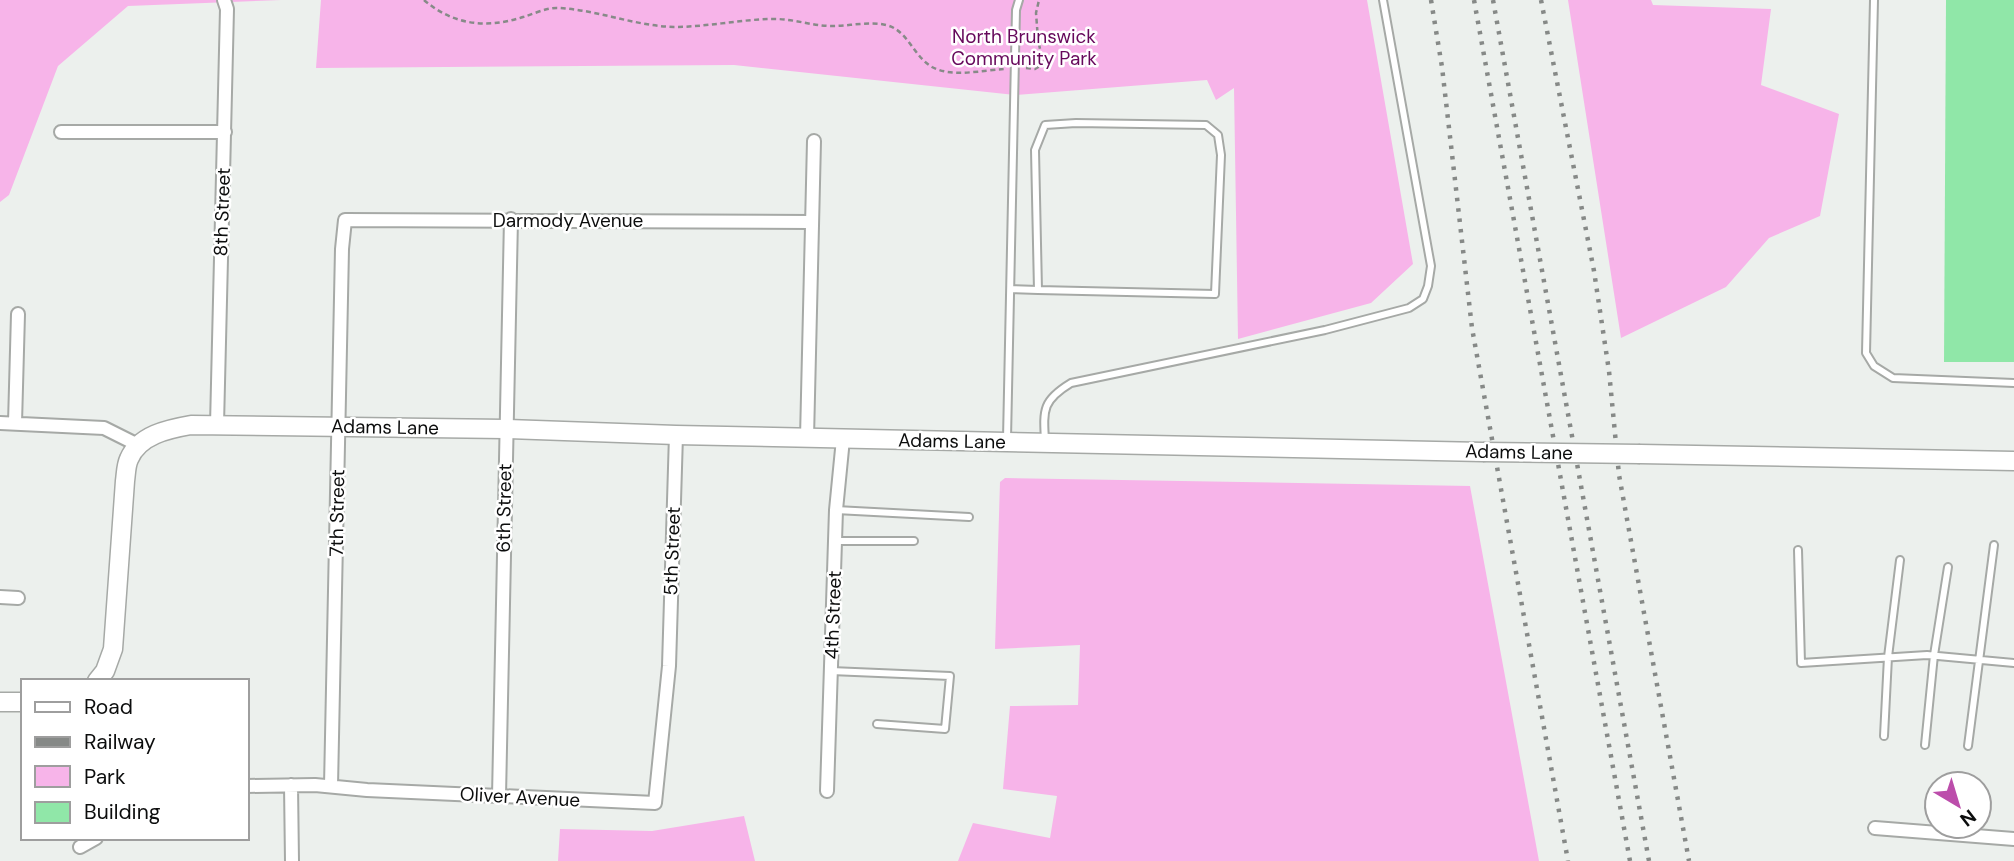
<svg xmlns="http://www.w3.org/2000/svg" width="2014" height="861" viewBox="0 0 2014 861" font-family="'DM Sans',sans-serif">
<rect width="100%" height="100%" fill="#ecf0ed"/>
<!-- green -->
<path fill="#f7b4e9" d="M 0,0 L 281,0 L 128,6 L 58,66 L 9,195 L 0,202 Z
M 321,0 L 1367,0 L 1413,264 L 1371,303 L 1238,339 L 1234,88 L 1216,100 L 1207,80 L 1015,95 L 734,65 L 316,68 Z
M 1568,0 L 1651,0 L 1653,5 L 1771,9 L 1761,85 L 1839,114 L 1820,216 L 1769,238 L 1726,287 L 1621,338 Z
M 1005,478 L 1470,486 L 1539,861 L 958,861 L 973,823 L 1050,838 L 1057,796 L 1003,789 L 1010,706 L 1078,705 L 1080,645 L 995,649 L 1000,482 Z
M 744,816 L 755,861 L 558,861 L 560,829 L 652,831 Z"/>
<!-- building -->
<path fill="#90e7a8" d="M 1946,0 L 2014,0 L 2014,362 L 1944,362 Z"/>
<g fill="none" stroke-linecap="round" stroke-linejoin="round">
<!-- lane casing -->
<g stroke="#a6a9a6" stroke-width="10">
<path id="lane" d="M 1874,0 L 1866,353 L 1874,366 L 1893,378 L 2014,383
M 1011,289 L 1038,290 L 1215,294 L 1221,155 L 1218,135 L 1206,125 L 1076,123 L 1045,125 L 1035,150 L 1038,290
M 1007,439 L 1016,10 L 1019,0
M 1045,440 C 1043,409 1043,400 1071,383 L 1325,330 L 1409,308 L 1423,299 L 1428,286 L 1431,266 L 1383,0
M 836,510 L 969,517
M 835,541 L 914,541
M 1798,550 L 1801,663 L 1927,655 L 2014,663
M 831,671 L 950,676 L 945,729 L 877,724
M 1884,736 L 1888,657 L 1900,560
M 1925,745 L 1934,655 L 1948,567
M 1968,746 L 1994,545"/>
</g>
<!-- street casing -->
<g stroke="#a6a9a6" stroke-width="16">
<path id="street" d="M 61,132 L 225,132
M 0,423 L 104,428 L 138,445
M 15,423 L 18,314
M 217,425 L 227,9 L 224,0
M 807,438 L 814,141
M 0,597 L 18,598
M 291,785 L 292,861
M 247,786 L 315,785 L 367,790 L 655,803 L 669,666 L 676,435
M 331,786 L 342,249 L 345,220 L 811,222
M 827,791 L 836,510 L 843,439
M 499,796 L 511,219
M 1875,828 L 2014,839
M 80,847 L 96,838"/>
</g>
<!-- secondary casing -->
<g stroke="#a6a9a6" stroke-width="21">
<path id="secondary" d="M 1640,454 L 2014,461
M 97,681 L 105,671 L 113,649 L 125,481 C 126,474 126,465 129,459 C 139,435 168,429 191,425 L 505,429 L 676,435 L 1483,452
M 0,702 L 23,702"/>
</g>
<!-- path -->
<path stroke="#878a88" stroke-width="2.5" stroke-dasharray="5 3.5" stroke-linecap="butt" d="M 424,0 C 453,25 487,29 523,17 C 534,14 547,7 559,8 C 598,10 635,26 674,27 C 708,27 741,19 775,19 C 795,19 812,26 832,26 C 850,26 869,21 886,25 C 908,30 913,56 932,67 C 952,78 983,70 1005,69
M 1026,68 L 1035,69 L 1043,64 L 1038,39 L 1036,13 L 1039,0"/>
<!-- lane -->
<use href="#lane" stroke="#fff" stroke-width="6"/>
<!-- street -->
<use href="#street" stroke="#fff" stroke-width="12"/>
<!-- secondary -->
<use href="#secondary" stroke="#fff" stroke-width="18"/>
<!-- rail -->
<path stroke="#868987" stroke-width="4.5" stroke-dasharray="3.5 7" stroke-linecap="butt" d="M 1431,0 L 1442,67 L 1472,328 L 1568,861
M 1474,0 L 1630,861
M 1493,0 L 1649,861
M 1541,0 L 1594,271 L 1609,371 L 1619,475 L 1689,861"/>
<!-- secondary-bridge casing -->
<g stroke="#a6a9a6" stroke-width="21" stroke-linecap="butt">
<path id="secondary-bridge" d="M 1483,452 L 1640,454"/>
</g>
<!-- secondary-bridge -->
<use href="#secondary-bridge" stroke="#fff" stroke-width="18"/>
</g>
<g text-anchor="middle" dominant-baseline="central" stroke-width="5" stroke-linejoin="round" paint-order="stroke">
<!-- park labels -->
<g font-size="19" fill="#66085b" stroke="#fff">
<text x="1024" y="36">North Brunswick<tspan x="1024" dy="22">Community Park</tspan></text>
</g>
<!-- street labels -->
<g font-size="19" fill="#0c0d0d" stroke="#fff">
<text transform="translate(222 212) rotate(-88)">8th Street</text>
<text x="568" y="220">Darmody Avenue</text>
<text transform="translate(385 427) rotate(1)">Adams Lane</text>
<text transform="translate(952 441) rotate(1)">Adams Lane</text>
<text transform="translate(1519 452) rotate(1)">Adams Lane</text>
<text transform="translate(504 508) rotate(-89)">6th Street</text>
<text transform="translate(337 513) rotate(-89)">7th Street</text>
<text transform="translate(672 551) rotate(-88)">5th Street</text>
<text transform="translate(833 615) rotate(-88)">4th Street</text>
<text transform="translate(520 797) rotate(3)">Oliver Avenue</text>
</g>
</g>
<!-- legend -->
<rect x="21" y="679" width="228" height="161" fill="#ffffff" stroke="#9e9e9e" stroke-width="2"/>
<rect x="35" y="702" width="35" height="10" fill="#ffffff" stroke="#9e9e9e" stroke-width="2"/>
<text x="84" y="714" font-size="21" fill="#0c0d0d">Road</text>
<rect x="35" y="737" width="35" height="10" fill="#868987" stroke="#9e9e9e" stroke-width="2"/>
<text x="84" y="749" font-size="21" fill="#0c0d0d">Railway</text>
<rect x="35" y="766" width="35" height="21" fill="#f7b4e9" stroke="#9e9e9e" stroke-width="2"/>
<text x="84" y="784" font-size="21" fill="#0c0d0d">Park</text>
<rect x="35" y="802" width="35" height="21" fill="#90e7a8" stroke="#9e9e9e" stroke-width="2"/>
<text x="84" y="819" font-size="21" fill="#0c0d0d">Building</text>
<!-- north arrow -->
<g transform="translate(1958 805) rotate(142)"><circle r="33" fill="#ffffff" stroke="#9e9e9e" stroke-width="2"/>
<path d="M0-5L12 26L0 18L-12 26Z" fill="#bc4dab"/>
<text y="-10" font-size="19" font-weight="bold" text-anchor="middle" fill="#0c0d0d">N</text>
</g>
</svg>
